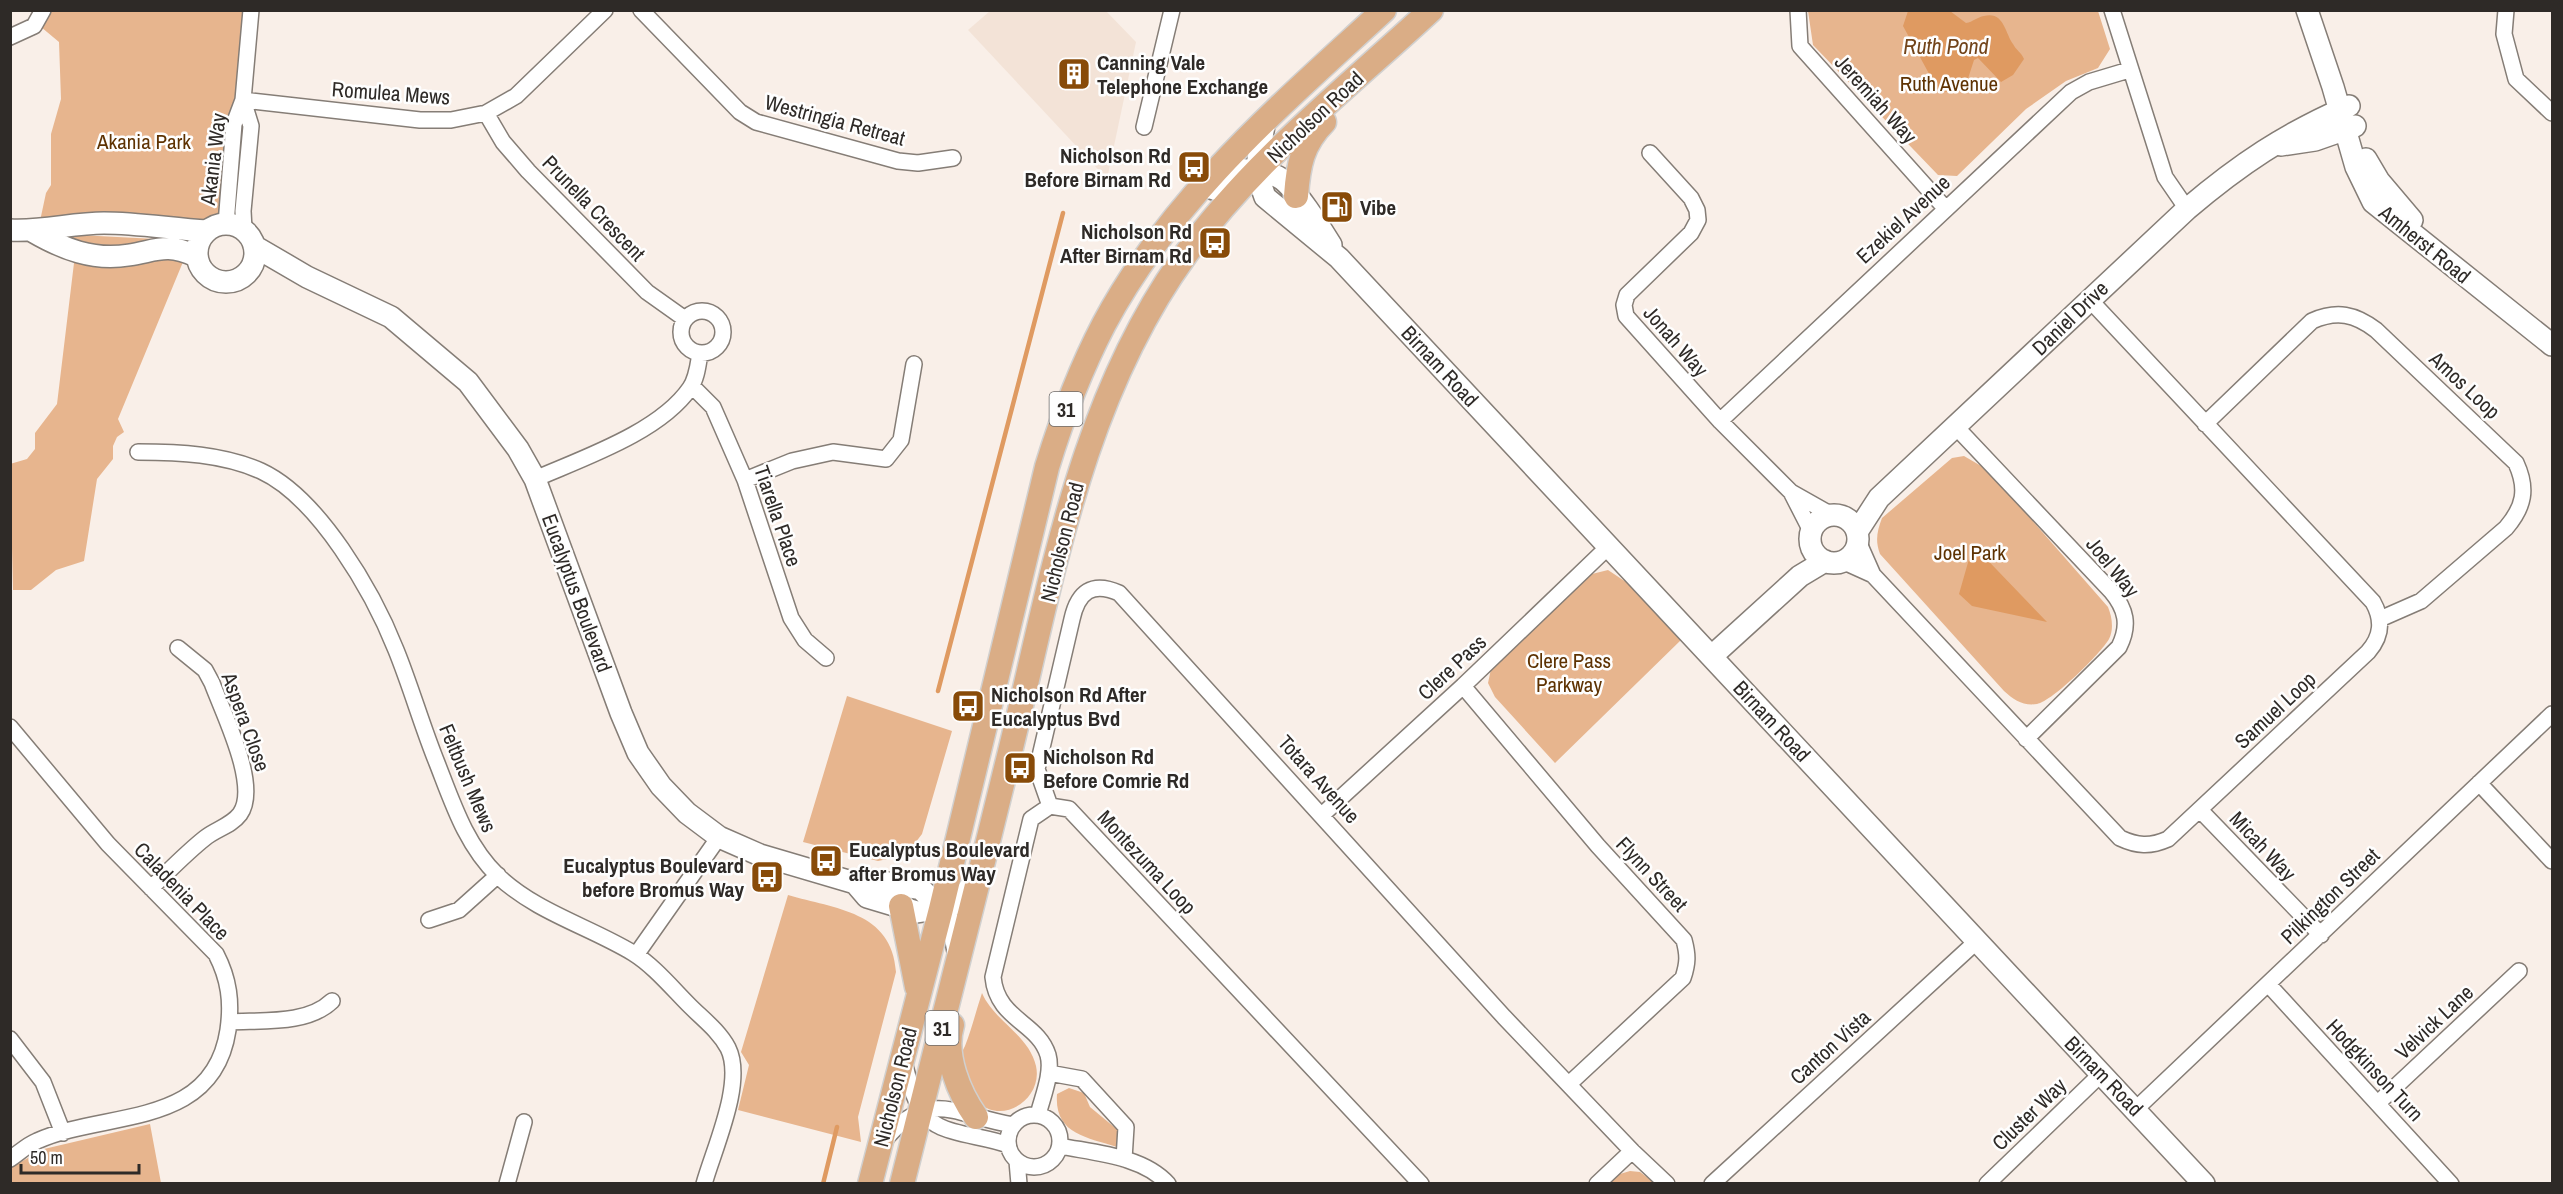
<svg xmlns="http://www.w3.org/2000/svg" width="2563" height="1194" viewBox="0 0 2563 1194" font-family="'Archivo Narrow',sans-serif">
<rect width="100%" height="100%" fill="#f9efe8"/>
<!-- built -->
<path fill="#f3e3d7" d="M 990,11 L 1106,11 L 1136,42 L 1107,179 L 968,30 Z"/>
<!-- green -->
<path fill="#e7b58e" d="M 45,11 L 250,11 L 224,222 L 196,237 L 40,221 L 46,193 L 51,185 L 51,134 L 61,99 L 59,42 L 41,27 Z
M 1808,11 L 2098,11 L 2110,49 L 2098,68 L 2066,81 L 2026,109 L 1957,176 L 1938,175 L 1813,45 Z
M 59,234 L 156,239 L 190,245 L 118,419 L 124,432 L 117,437 L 113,446 L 113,459 L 97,479 L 84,561 L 56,570 L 31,590 L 13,590 L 10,464 L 27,459 L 35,449 L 35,433 L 57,404 L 74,263 Z
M 1964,456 L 1988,470 L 2108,607 C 2112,617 2114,629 2109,639 C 2101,653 2053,701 2037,704 C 2023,706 2014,700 2004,691 L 1880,554 C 1875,541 1877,531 1882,518 L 1952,458 Z
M 1608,570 L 1626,582 L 1681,640 L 1555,763 L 1495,697 L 1488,683 L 1491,669 L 1592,574 Z
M 847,696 L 952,731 L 922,834 L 906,855 L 878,861 L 803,842 Z
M 788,895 C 835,909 892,911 896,972 L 858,1117 L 861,1142 L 738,1110 L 749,1065 L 741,1052 Z
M 982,993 C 994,1021 1029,1035 1036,1066 C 1045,1106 981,1138 965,1077 C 964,1071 961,1064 961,1059 C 960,1055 963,1050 965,1046 C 972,1028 976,1011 982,993 Z
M 1069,1088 L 1084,1093 L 1090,1107 L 1119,1131 L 1117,1147 C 1086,1137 1054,1134 1057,1094 Z
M 150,1124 L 161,1183 L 11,1183 L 10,1168 L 44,1149 Z
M 1630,1171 L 1640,1172 L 1656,1184 L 1608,1184 L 1620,1174 Z"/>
<!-- water -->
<path fill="#df9a61" d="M 1908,11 L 1950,11 L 1966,23 C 1973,22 1977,17 1984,16 C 2004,11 2005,33 2013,44 C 2016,50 2021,52 2024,59 L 2013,75 L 2001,82 L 1978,58 L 1974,60 L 1964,91 L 1939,92 L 1903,26 Z
M 1973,545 L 2047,622 L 1972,606 L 1959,594 Z"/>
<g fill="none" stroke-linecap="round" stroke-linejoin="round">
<!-- stream -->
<path stroke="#df9a61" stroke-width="4.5" d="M 938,691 L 1063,213
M 823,1184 L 837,1127"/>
<!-- street casing -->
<g stroke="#857d76" stroke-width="18">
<path id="street" d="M 641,10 L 740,112 L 756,122 L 898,161 L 918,163 L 953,158
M 1798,10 L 1800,46 L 1945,208
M 2112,10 L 2165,177 L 2187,209
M 2506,10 L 2504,34 L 2516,79 L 2552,113
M 10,37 L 34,26 L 43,10
M 243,100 L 420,120 L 451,120 L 486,113 L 516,96 L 605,10
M 243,100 L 251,126 L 243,211 L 244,230
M 486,113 L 503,142 L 528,171 L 647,292 L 685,319
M 1144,127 L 1172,10
M 1650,153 L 1691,198 L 1697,210 L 1698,220 L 1691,233 L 1627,295 L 1624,305 L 1626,316 L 1720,421 L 1791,492 L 1811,531
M 226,224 L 234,124 L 243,100 L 251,10
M681 332a21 21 0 1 1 42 0a21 21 0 1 1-42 0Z
M 692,386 L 713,407 L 745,480 L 791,618 L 805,640 L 826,658
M 1720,421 L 2071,92 L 2089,82 L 2129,70
M 2205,424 L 2312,321 C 2337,310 2355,314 2376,330 L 2516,463 C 2528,489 2524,507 2506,528 L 2421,601 L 2380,619
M 1956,427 L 2111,591 C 2126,609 2130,625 2119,647 L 2026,739
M 138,452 C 179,452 223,454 261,471 C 319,498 373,592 396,650 C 411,687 422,726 437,763 C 453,804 466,845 498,876 C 536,912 588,926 633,953 C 654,966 672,988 690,1006 C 703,1019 719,1031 728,1048 C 745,1082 714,1148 704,1184
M 535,479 C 583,458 660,432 690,388 C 697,378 698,365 700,353
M 745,480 L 792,461 L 833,452 L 886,459 L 901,440 L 914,364
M 1791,492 L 1830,514
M 1858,541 L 1873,575 L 2120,838 C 2137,846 2150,847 2168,839 L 2368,652 C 2382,636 2383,620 2373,602 L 2089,299
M 1842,561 L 1873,575
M 1463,686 L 1598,846 L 1684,940 C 1688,955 1688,963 1683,978 L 1569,1084
M 10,727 L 108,844 L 216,954 C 229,979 232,1002 228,1030 C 213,1130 105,1110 37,1141 C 27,1145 19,1153 10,1159
M 2479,783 L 2552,861
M 1050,806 L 1037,769 L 1072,619 C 1078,592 1092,581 1119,593 L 1504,1017 L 1632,1151 L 1667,1184
M 2200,810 L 2321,935
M 1323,814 L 1463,686 L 1608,547
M 151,888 C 169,871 186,853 205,838 C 216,829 231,826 240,814 C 260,786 223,713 212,683 L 205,670 L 178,648
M 429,920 L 459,910 L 498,875
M 636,955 L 719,837
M 2268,984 L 2451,1184
M 229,1022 C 262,1020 307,1025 332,1001
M 10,1039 L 43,1082 L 63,1133
M 904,1062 C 910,1084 916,1115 939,1126 C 955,1135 988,1137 1008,1145
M 1049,1073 L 1082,1079 L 1126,1127 L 1124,1159
M 2378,1103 L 2519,971
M 2137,1108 L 2552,714
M1008 1141a26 26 0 1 1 52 0a26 26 0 1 1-52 0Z
M 1038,1115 C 1042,1098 1053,1073 1048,1055 C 1038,1022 997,1020 993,977 L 1031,819 L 1050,806 L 1069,809 L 1421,1184
M 884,1141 C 928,1086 957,1116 1013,1125
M 1060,1146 C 1095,1153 1143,1156 1168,1184
M 1017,1161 L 1019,1184
M 507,1184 L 524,1122
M 1597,1184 L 1632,1151
M 1712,1184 L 1977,941
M 1987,1184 L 2101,1074"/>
</g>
<!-- secondary casing -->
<g stroke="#857d76" stroke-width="24">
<path id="secondary" d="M 2307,10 L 2333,87 L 2356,167 L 2373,202 L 2552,345
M 1265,120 L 1256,171 L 1265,197 L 1339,258 L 2204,1184
M 2281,145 L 2315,140 L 2355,126
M 2366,159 L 2379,181 L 2412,220
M 1213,189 L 1234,170 C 1247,169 1269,171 1280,178 C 1294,186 1322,230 1331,245
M197 253a29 29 0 1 1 58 0a29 29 0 1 1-58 0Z
M 10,230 C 42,232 72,223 104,223 C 138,223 172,229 207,231
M 32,231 C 63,249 93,261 129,255 C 159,250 166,243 196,256
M 254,246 L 307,277 L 391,317 L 468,382 L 518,449 L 535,479 L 621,713 L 638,753 L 661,786 L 687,813 L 719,837 L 760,855 L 855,883 L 872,880 L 921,889 L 941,909 L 954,930 L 959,957
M1810 539a24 24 0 1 1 48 0a24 24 0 1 1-48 0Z
M 1857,532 L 1879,498 L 2187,209 C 2240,164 2285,134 2349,106
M 1712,656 L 1800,576 L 1825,561
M 855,883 L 867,897 L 917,912 L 949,907 L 964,896 L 978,875"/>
</g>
<!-- primary casing -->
<g stroke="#d1d0cf" stroke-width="27">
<path id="primary" d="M 1296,196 C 1298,166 1302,144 1324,122
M 901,906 L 917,987
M 952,1025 C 943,1055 959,1093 976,1117
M 870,1184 L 941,909 L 1047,467 C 1062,418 1080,370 1104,324 C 1171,198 1281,105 1384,10
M 902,1184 C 938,1039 975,896 1010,752 C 1052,580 1080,400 1186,254 C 1253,161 1347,88 1431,10"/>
</g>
<!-- street -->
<use href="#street" stroke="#fff" stroke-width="15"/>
<!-- secondary -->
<use href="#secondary" stroke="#fff" stroke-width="21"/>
<!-- primary -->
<use href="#primary" stroke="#daad86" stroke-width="24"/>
</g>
<!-- icons -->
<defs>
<g id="building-square" transform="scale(1.725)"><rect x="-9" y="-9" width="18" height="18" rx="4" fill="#884b09" stroke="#fefefe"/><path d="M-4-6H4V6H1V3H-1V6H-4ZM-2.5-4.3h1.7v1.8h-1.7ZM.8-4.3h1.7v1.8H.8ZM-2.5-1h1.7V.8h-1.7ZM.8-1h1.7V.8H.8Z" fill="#fff"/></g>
<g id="bus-square" transform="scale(1.725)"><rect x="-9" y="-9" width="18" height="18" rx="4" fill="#884b09" stroke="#fefefe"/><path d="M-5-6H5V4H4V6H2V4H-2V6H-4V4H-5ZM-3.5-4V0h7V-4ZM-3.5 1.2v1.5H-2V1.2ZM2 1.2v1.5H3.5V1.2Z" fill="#fff"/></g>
<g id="fuel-square" transform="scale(1.725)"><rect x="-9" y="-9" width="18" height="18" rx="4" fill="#884b09" stroke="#fefefe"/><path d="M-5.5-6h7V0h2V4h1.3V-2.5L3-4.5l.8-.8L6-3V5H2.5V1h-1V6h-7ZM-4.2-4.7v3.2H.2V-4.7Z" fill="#fff"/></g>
</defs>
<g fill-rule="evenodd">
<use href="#building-square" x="1074" y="74"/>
<use href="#bus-square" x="1194" y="167"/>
<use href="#fuel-square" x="1337" y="207"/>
<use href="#bus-square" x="1215" y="243"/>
<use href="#bus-square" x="968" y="706"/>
<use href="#bus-square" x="1020" y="768"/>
<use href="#bus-square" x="826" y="861"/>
<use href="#bus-square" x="767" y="877"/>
</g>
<g text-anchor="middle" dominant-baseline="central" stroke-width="5" stroke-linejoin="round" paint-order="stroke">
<!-- shield labels -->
<g fill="#fefefe" stroke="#6c6a68" stroke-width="1.5">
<rect x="1049.5" y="392" width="33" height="34" rx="4.5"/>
<rect x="925.5" y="1011" width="33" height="34" rx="4.5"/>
</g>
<g font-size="20" font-weight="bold" fill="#2e2a27">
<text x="1066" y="409">31</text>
<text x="942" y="1028">31</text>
</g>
<!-- poi labels -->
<g font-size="21" font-weight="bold" fill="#2e2a27" stroke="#fefefe" text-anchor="start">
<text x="1097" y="62">Canning Vale<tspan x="1097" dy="24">Telephone Exchange</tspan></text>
<text x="1171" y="155" text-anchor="end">Nicholson Rd<tspan x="1171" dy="24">Before Birnam Rd</tspan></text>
<text x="1360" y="207">Vibe</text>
<text x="1192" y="231" text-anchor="end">Nicholson Rd<tspan x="1192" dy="24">After Birnam Rd</tspan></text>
<text x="991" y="694">Nicholson Rd After<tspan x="991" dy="24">Eucalyptus Bvd</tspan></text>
<text x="1043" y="756">Nicholson Rd<tspan x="1043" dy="24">Before Comrie Rd</tspan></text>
<text x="849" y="849">Eucalyptus Boulevard<tspan x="849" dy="24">after Bromus Way</tspan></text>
<text x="744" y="865" text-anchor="end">Eucalyptus Boulevard<tspan x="744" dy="24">before Bromus Way</tspan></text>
</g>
<!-- park labels -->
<g font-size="21" fill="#5e3202" stroke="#fefefe">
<text x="1949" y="83">Ruth Avenue</text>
<text x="144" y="141">Akania Park</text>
<text x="1970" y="552">Joel Park</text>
<text x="1569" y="660">Clere Pass<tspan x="1569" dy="24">Parkway</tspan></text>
</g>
<!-- street labels -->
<g font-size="21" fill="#2e2a27" stroke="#fefefe">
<text transform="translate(391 93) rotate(4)">Romulea Mews</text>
<text transform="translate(1876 99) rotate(48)">Jeremiah Way</text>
<text transform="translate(1315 117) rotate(-43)">Nicholson Road</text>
<text transform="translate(835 120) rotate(15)">Westringia Retreat</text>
<text transform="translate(213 159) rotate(-83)">Akania Way</text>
<text transform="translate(594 208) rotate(46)">Prunella Crescent</text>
<text transform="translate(1903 219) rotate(-43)">Ezekiel Avenue</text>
<text transform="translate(2425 244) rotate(39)">Amherst Road</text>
<text transform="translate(2070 318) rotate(-44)">Daniel Drive</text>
<text transform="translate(1676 341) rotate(49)">Jonah Way</text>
<text transform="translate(1440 366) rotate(47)">Birnam Road</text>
<text transform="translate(2465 385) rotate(43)">Amos Loop</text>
<text transform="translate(778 516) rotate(71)">Tiarella Place</text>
<text transform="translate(1062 542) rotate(-76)">Nicholson Road</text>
<text transform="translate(2113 567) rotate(51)">Joel Way</text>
<text transform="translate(577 593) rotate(70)">Eucalyptus Boulevard</text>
<text transform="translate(1452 667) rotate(-43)">Clere Pass</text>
<text transform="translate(2275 710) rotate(-43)">Samuel Loop</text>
<text transform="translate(1772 721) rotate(47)">Birnam Road</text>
<text transform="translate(246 722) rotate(70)">Aspera Close</text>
<text transform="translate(468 778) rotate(67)">Feltbush Mews</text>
<text transform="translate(1319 779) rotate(48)">Totara Avenue</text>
<text transform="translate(2263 846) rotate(47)">Micah Way</text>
<text transform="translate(1147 862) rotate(47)">Montezuma Loop</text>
<text transform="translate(1652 874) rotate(47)">Flynn Street</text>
<text transform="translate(182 891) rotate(46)">Caladenia Place</text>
<text transform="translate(2330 896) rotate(-44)">Pilkington Street</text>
<text transform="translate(2434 1022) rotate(-43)">Velvick Lane</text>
<text transform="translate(1830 1047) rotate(-42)">Canton Vista</text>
<text transform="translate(2375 1070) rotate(47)">Hodgkinson Turn</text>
<text transform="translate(2104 1076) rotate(46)">Birnam Road</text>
<text transform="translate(895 1087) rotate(-76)">Nicholson Road</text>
<text transform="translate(2029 1114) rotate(-44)">Cluster Way</text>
</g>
<!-- water labels -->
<g font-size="22" font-style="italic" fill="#72441a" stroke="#fefefe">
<text x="1946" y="46">Ruth Pond</text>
</g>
</g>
<!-- border -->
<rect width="2563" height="1194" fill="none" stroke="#2e2a27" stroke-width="24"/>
<!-- scale -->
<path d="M21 1164v9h118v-9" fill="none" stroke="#2e2a27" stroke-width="3"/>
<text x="30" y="1164" font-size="18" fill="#2e2a27" stroke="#fefefe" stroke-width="4.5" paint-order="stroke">50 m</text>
</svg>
